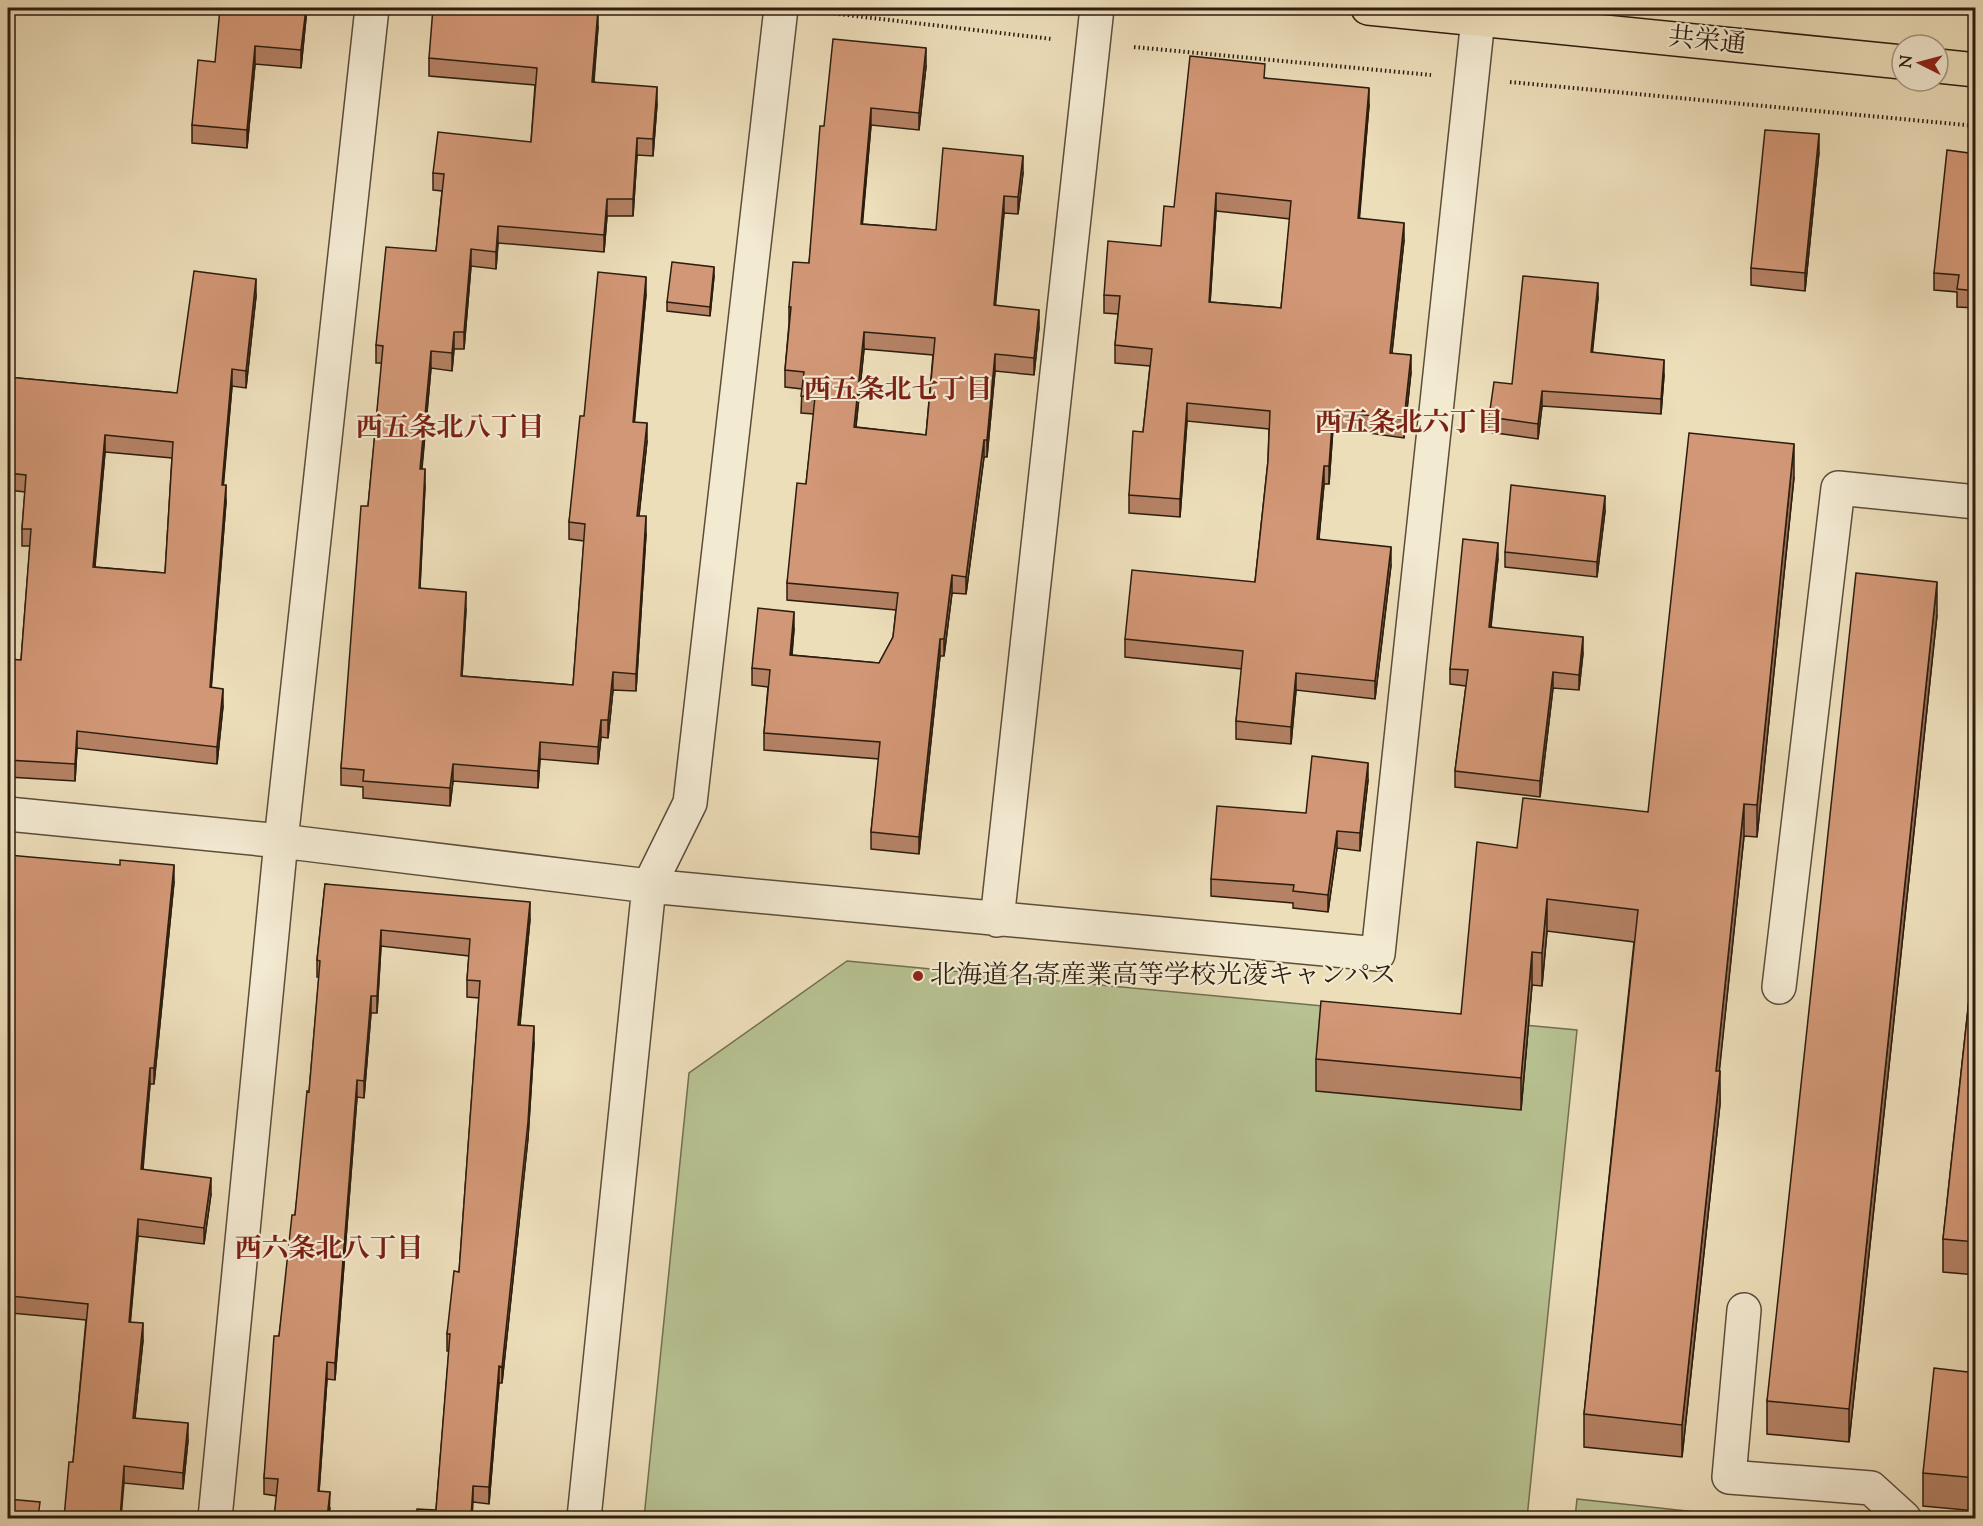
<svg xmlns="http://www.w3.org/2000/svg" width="1983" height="1526" viewBox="0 0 1983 1526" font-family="'Sorts Mill Goudy','Noto Serif JP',serif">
<rect width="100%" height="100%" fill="#eddeba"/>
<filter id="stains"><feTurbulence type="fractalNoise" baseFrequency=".00333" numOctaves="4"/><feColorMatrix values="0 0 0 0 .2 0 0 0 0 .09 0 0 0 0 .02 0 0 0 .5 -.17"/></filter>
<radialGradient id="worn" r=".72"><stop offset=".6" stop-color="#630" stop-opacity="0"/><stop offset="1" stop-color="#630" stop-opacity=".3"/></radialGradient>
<!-- green -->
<path fill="#b7c191" stroke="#726f50" stroke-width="1.5" d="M 847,961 L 1577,1030 L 1527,1518 L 644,1518 L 689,1073 Z
M 1577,1499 L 1751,1518 L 1575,1518 Z"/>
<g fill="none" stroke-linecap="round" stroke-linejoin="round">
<!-- minor casing -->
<g stroke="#5c4d39" stroke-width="36">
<path id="minor" d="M 8,814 L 281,841 L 649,886 L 1378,954 L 1478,19
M 997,920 L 1097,8
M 1779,987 L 1838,488 L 1976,502
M 1744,1310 L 1729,1477 L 1871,1488 L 1904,1518
M 215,1518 L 281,841 L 372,8
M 584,1518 L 649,886 L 690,803 L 781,8"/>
</g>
<!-- major casing -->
<g stroke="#2c1d0e" stroke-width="36">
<path id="major" d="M 1368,8 L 1902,62
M 1938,66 L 1976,70"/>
</g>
<!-- path -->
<path stroke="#2c1d0e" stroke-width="4" stroke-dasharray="1.5 3" stroke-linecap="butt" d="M 1931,8 L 1976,12
M 821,12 L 1052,39
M 1134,47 L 1431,75
M 1510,82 L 1976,126"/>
<!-- minor -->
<use href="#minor" stroke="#f3ead2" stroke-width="33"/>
<!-- major -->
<use href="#major" stroke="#eddeba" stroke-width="33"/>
</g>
<!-- wall -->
<path fill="#b58265" stroke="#2c1d0e" stroke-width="1.5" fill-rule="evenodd" d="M 306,8 L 306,18 L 301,68 L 255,64 L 247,148 L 192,143 L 192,125 L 215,62 Z
M 598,27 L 594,82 L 657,104 L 653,156 L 637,155 L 633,216 L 607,216 L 604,252 L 498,243 L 496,269 L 471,266 L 464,349 L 454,349 L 452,371 L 431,368 L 422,469 L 425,486 L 420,588 L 466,609 L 462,676 L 573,685 L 584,541 L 569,539 L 569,522 L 584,416 L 646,294 L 634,422 L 647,441 L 639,516 L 646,534 L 636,691 L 613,690 L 608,738 L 601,737 L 598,764 L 540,759 L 538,788 L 453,781 L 450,806 L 363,798 L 363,787 L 341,785 L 341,768 L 368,506 L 382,363 L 376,363 L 376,345 L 436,251 L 442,191 L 433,190 L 433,173 L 531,142 L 535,85 L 429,76 L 429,58 Z
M 926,66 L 919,130 L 871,125 L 862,224 L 936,230 L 1023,173 L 1018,214 L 1004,213 L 995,305 L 1039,327 L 1034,375 L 995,371 L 987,457 L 984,457 L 966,594 L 952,593 L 944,656 L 940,656 L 919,854 L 871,849 L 871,832 L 879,759 L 764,750 L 764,733 L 768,687 L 752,685 L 752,668 L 794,629 L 792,655 L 879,663 L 893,637 L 896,610 L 787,600 L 787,583 L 806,484 L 814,414 L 801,413 L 802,389 L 785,387 L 785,370 L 789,324 L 789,307 L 809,263 L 824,126 ZM 864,349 L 933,355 L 926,435 L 856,427 Z
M 1265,78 L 1369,105 L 1359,218 L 1404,240 L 1392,353 L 1411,372 L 1404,438 L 1333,428 L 1329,484 L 1324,484 L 1319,539 L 1391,565 L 1375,699 L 1296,690 L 1291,744 L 1236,739 L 1236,721 L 1242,669 L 1125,657 L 1125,639 L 1255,582 L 1268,461 L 1269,429 L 1187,421 L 1180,517 L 1129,513 L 1129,495 L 1143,432 L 1150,366 L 1115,363 L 1115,345 L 1118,314 L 1104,313 L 1104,295 L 1161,246 L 1174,207 ZM 1216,211 L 1290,219 L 1281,308 L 1210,302 Z
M 1819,152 L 1805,291 L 1751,285 L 1751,268 Z
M 1976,154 L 1976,308 L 1957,307 L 1957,292 L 1934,290 L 1934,273 Z
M 714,276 L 710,316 L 667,311 L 667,302 Z
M 256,296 L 246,388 L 232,386 L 223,485 L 226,502 L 211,688 L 223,706 L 217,764 L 77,748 L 75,781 L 8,777 L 8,659 L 21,660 L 30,546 L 22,546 L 22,529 L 25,492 L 8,490 L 8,377 L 177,393 ZM 105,452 L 172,458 L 165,573 L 95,567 Z
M 1598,298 L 1592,352 L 1664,375 L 1661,414 L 1542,406 L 1538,439 L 1489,432 L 1489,417 L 1512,384 Z
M 1794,477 L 1757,837 L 1744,836 L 1719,1071 L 1720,1104 L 1682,1457 L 1584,1447 L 1584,1414 L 1634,942 L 1547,931 L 1542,986 L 1532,985 L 1521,1110 L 1316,1091 L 1316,1059 L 1461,1014 L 1517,848 L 1648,812 Z
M 1605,511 L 1597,577 L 1505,567 L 1505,552 Z
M 1498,558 L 1491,627 L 1583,653 L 1579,690 L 1553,688 L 1540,797 L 1455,787 L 1455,771 L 1466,686 L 1450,684 L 1450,669 Z
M 1937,615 L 1849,1442 L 1767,1434 L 1767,1401 Z
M 1368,780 L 1360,851 L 1337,848 L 1328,912 L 1293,908 L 1293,903 L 1211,896 L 1211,879 L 1306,813 Z
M 8,855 L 174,882 L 154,1084 L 150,1084 L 143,1170 L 211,1194 L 204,1244 L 138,1236 L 130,1322 L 143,1340 L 135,1418 L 188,1440 L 183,1489 L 124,1483 L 73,1462 L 86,1320 L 11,1313 L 9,1346 L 8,1346 Z
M 325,884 L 530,919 L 520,1025 L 534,1043 L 528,1138 L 502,1383 L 499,1383 L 489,1504 L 473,1502 L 436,1510 L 449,1351 L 447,1351 L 447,1334 L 459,1272 L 479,998 L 467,997 L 467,980 L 469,956 L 381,946 L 377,1013 L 371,1013 L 364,1098 L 357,1097 L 335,1380 L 327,1379 L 319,1491 L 330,1508 L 329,1518 L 274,1518 L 277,1496 L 264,1494 L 264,1478 L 279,1336 L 295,1215 L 309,1092 L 319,977 L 317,977 L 317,960 Z
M 1976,935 L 1976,1275 L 1943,1272 L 1943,1239 Z
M 1976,1373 L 1976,1511 L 1923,1506 L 1923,1473 Z"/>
<!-- shaded-wall -->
<path fill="#936a53" stroke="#2c1d0e" stroke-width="1.5" d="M 306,8 L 306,18 L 301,68 L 301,50 Z
M 598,10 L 598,27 L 592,99 L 592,82 Z
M 255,46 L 255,64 L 247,148 L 247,130 Z
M 926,48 L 926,66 L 919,130 L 919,113 Z
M 657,87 L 657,104 L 653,156 L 653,139 Z
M 1369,88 L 1369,105 L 1358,236 L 1358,218 Z
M 871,108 L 871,125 L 861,241 L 861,224 Z
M 1819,134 L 1819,152 L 1805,291 L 1805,273 Z
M 637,138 L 637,155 L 633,216 L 633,199 Z
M 1023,156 L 1023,173 L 1018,214 L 1018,197 Z
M 1216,193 L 1216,211 L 1209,320 L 1209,302 Z
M 1004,196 L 1004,213 L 994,322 L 994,305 Z
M 607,199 L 607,216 L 604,252 L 604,235 Z
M 1404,223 L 1404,240 L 1390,370 L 1390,353 Z
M 498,226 L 498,243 L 496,269 L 496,252 Z
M 471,249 L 471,266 L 464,349 L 464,332 Z
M 714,267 L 714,276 L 710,316 L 710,307 Z
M 646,277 L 646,294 L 633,439 L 633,422 Z
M 256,279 L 256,296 L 246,388 L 246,371 Z
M 1598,283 L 1598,298 L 1591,367 L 1591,352 Z
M 1039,310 L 1039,327 L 1034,375 L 1034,358 Z
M 454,332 L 454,349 L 452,371 L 452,353 Z
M 864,332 L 864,349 L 854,444 L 854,427 Z
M 431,351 L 431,368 L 420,486 L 420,469 Z
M 995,354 L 995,371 L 987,457 L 987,440 Z
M 1411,355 L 1411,372 L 1404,438 L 1404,420 Z
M 1664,360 L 1664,375 L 1661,414 L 1661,399 Z
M 232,369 L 232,386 L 222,502 L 222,485 Z
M 1542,391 L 1542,406 L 1538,439 L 1538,424 Z
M 1187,403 L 1187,421 L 1180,517 L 1180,499 Z
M 1333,411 L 1333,428 L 1329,484 L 1329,466 Z
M 647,423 L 647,441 L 637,533 L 637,516 Z
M 105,435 L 105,452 L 93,584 L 93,567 Z
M 984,440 L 984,457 L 966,594 L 966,577 Z
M 1794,444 L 1794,477 L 1757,837 L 1757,805 Z
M 1324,466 L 1324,484 L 1317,557 L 1317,539 Z
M 425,469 L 425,486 L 419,605 L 419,588 Z
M 226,485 L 226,502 L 210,704 L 210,687 Z
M 1605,496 L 1605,511 L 1597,577 L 1597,562 Z
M 646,516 L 646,534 L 636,691 L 636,674 Z
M 1498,543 L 1498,558 L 1489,642 L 1489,627 Z
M 1391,547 L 1391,565 L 1375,699 L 1375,681 Z
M 952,575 L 952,593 L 944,656 L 944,639 Z
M 1937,582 L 1937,615 L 1849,1442 L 1849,1409 Z
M 466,592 L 466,609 L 461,693 L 461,676 Z
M 794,612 L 794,629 L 790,672 L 790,655 Z
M 1583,637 L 1583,653 L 1579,690 L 1579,675 Z
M 940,639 L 940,656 L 919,854 L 919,837 Z
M 613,672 L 613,690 L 608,738 L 608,720 Z
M 1553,672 L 1553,688 L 1540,797 L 1540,781 Z
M 1296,673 L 1296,690 L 1291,744 L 1291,727 Z
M 223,689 L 223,706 L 217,764 L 217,747 Z
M 601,720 L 601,737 L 598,764 L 598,747 Z
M 77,731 L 77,748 L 75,781 L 75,764 Z
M 540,742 L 540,759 L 538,788 L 538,771 Z
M 1368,763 L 1368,780 L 1360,851 L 1360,833 Z
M 453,764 L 453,781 L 450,806 L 450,788 Z
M 1744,804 L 1744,836 L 1716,1103 L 1716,1071 Z
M 1337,831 L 1337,848 L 1328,912 L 1328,895 Z
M 174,865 L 174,882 L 154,1084 L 154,1068 Z
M 1547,899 L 1547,931 L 1542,986 L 1542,953 Z
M 530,902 L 530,919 L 518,1042 L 518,1025 Z
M 381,930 L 381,946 L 377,1013 L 377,996 Z
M 1532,952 L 1532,985 L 1521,1110 L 1521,1078 Z
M 371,996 L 371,1013 L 364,1098 L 364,1081 Z
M 534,1026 L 534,1043 L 528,1138 L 502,1383 L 502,1367 Z
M 150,1068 L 150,1084 L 141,1186 L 141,1169 Z
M 1720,1071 L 1720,1104 L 1682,1457 L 1682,1425 Z
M 357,1080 L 357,1097 L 335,1380 L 335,1363 Z
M 211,1178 L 211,1194 L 204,1244 L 204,1228 Z
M 138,1219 L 138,1236 L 129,1338 L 129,1322 Z
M 11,1296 L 11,1313 L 9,1346 L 9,1330 Z
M 143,1323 L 143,1340 L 133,1435 L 133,1418 Z
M 327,1362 L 327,1379 L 318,1507 L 318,1491 Z
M 499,1366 L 499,1383 L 489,1504 L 489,1487 Z
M 188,1423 L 188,1440 L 183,1489 L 183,1473 Z
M 124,1466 L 124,1483 L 121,1518 L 120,1518 Z
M 473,1486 L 473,1502 L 472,1518 L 471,1518 Z
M 330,1492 L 329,1518 L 327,1518 Z"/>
<!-- building -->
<path fill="#d29776" stroke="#2c1d0e" stroke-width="1.5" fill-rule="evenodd" d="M 220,8 L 306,8 L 301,50 L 255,46 L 247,130 L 192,125 L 198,60 L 215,62 Z
M 433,8 L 565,8 L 598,10 L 592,82 L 657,87 L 653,139 L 637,138 L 633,199 L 607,199 L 604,235 L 498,226 L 496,252 L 471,249 L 464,332 L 454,332 L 452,353 L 431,351 L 420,469 L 425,469 L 419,588 L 466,592 L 461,676 L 573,685 L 585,524 L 569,522 L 580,416 L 584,416 L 598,272 L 646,277 L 633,422 L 647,423 L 637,516 L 646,516 L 636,674 L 613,672 L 608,720 L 601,720 L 598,747 L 540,742 L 538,771 L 453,764 L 450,788 L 363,781 L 364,770 L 341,768 L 361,506 L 368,506 L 383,346 L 376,345 L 386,247 L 436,251 L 444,174 L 433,173 L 438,132 L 531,142 L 537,68 L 429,58 Z
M 833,39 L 926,48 L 919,113 L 871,108 L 861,224 L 936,230 L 943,148 L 1023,156 L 1018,197 L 1004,196 L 994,305 L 1039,310 L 1034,358 L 995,354 L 987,440 L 984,440 L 966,577 L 952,575 L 944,639 L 940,639 L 919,837 L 871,832 L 880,742 L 764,733 L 770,670 L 752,668 L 758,608 L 794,612 L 790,655 L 879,663 L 893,637 L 898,593 L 787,583 L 797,483 L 806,484 L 815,397 L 801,396 L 804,372 L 785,370 L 791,307 L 789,307 L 793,262 L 809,263 L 820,126 L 824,126 ZM 864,332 L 935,338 L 926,435 L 854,427 Z
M 1190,56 L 1265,64 L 1264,78 L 1369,88 L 1358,218 L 1404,223 L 1390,353 L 1411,355 L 1404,420 L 1333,411 L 1329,466 L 1324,466 L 1317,539 L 1391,547 L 1375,681 L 1296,673 L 1291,727 L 1236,721 L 1243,651 L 1125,639 L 1132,570 L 1255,582 L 1268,461 L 1270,411 L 1187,403 L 1180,499 L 1129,495 L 1133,431 L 1143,432 L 1152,349 L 1115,345 L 1120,296 L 1104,295 L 1108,241 L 1161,246 L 1164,206 L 1174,207 ZM 1216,193 L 1291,201 L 1281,308 L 1209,302 Z
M 1765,130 L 1819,134 L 1805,273 L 1751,268 Z
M 1947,150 L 1976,154 L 1976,291 L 1957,289 L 1959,275 L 1934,273 Z
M 672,262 L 714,267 L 710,307 L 667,302 Z
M 194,271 L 256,279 L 246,371 L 232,369 L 222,485 L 226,485 L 210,687 L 223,689 L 217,747 L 77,731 L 75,764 L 8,760 L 8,659 L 21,660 L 31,529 L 22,529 L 26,475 L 8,473 L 8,377 L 177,393 ZM 105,435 L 173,442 L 165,573 L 93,567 Z
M 1523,276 L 1598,283 L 1591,352 L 1664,360 L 1661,399 L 1542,391 L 1538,424 L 1489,417 L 1494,382 L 1512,384 Z
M 1689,433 L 1794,444 L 1757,805 L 1744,804 L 1716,1071 L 1720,1071 L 1682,1425 L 1584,1414 L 1638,910 L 1547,899 L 1542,953 L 1532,952 L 1521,1078 L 1316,1059 L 1321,1001 L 1461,1014 L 1477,842 L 1517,848 L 1523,798 L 1648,812 Z
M 1511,485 L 1605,496 L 1597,562 L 1505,552 Z
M 1463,539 L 1498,543 L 1489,627 L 1583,637 L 1579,675 L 1553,672 L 1540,781 L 1455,771 L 1468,670 L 1450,669 Z
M 1856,573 L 1937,582 L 1849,1409 L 1767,1401 Z
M 1312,756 L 1368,763 L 1360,833 L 1337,831 L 1328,895 L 1293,891 L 1294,885 L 1211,879 L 1217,806 L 1306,813 Z
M 8,855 L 120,865 L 120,860 L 174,865 L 154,1068 L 150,1068 L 141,1169 L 211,1178 L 204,1228 L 138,1219 L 129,1322 L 143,1323 L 133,1418 L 188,1423 L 183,1473 L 124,1466 L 120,1518 L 64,1518 L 69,1462 L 73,1462 L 88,1304 L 11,1296 L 9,1330 L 8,1330 Z
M 325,884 L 530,902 L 518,1025 L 534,1026 L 528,1122 L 502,1367 L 499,1366 L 489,1487 L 473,1486 L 471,1518 L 416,1518 L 417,1509 L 436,1510 L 450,1334 L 447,1334 L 454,1271 L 459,1272 L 480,981 L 467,980 L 470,939 L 381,930 L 377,996 L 371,996 L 364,1081 L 357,1080 L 335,1363 L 327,1362 L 318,1491 L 330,1492 L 327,1518 L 274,1518 L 278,1479 L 264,1478 L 274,1336 L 279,1336 L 292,1215 L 295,1215 L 307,1091 L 309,1092 L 320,961 L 317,960 Z
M 1976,935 L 1976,1242 L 1943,1239 Z
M 1934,1368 L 1976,1373 L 1976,1478 L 1923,1473 Z
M 8,1499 L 40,1502 L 38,1518 L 8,1518 Z"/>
<!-- markers -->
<circle fill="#8f2418" stroke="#f3ead2" stroke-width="2" cx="918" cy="976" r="6"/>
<g text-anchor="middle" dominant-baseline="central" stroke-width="4.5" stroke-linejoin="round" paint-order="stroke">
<!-- street labels -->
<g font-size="26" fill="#2c1d0e" stroke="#f3ead2">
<text transform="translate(1707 42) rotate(6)">共栄通</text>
</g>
<!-- poi labels -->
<g font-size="26" fill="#2c1d0e" stroke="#f3ead2" text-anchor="start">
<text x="930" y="976">北海道名寄産業高等学校光凌キャンパス</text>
</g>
<!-- neighbourhood labels -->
<g font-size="27" font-weight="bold" fill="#7a1f14" stroke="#f3ead2">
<text x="898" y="391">西五条北七丁目</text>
<text x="1409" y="424">西五条北六丁目</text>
<text x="450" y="429">西五条北八丁目</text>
<text x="329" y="1250">西六条北八丁目</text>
</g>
</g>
<!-- margin -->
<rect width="1983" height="1526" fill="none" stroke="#eddeba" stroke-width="30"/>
<rect x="9" y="9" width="1965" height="1508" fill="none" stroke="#2c1d0e" stroke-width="3"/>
<rect x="15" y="15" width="1953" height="1496" fill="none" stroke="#2c1d0e" stroke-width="1.5"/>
<!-- north arrow -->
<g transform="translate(1920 63) rotate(276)"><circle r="28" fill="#f3ead2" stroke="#a39884" stroke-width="1.5"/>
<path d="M0-4.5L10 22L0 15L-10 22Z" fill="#8f2418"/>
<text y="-9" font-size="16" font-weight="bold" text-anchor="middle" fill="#2c1d0e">N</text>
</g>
<rect width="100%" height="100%" filter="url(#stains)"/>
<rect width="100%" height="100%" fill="url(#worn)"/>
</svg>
